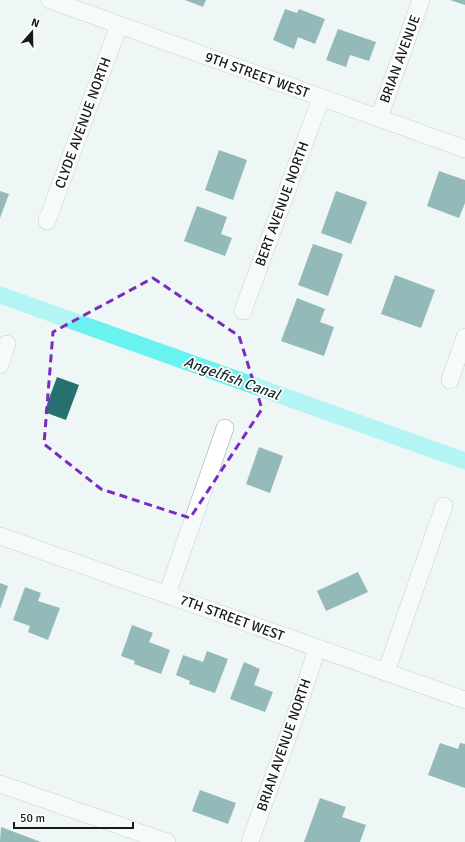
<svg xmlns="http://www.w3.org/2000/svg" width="465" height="842" viewBox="0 0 465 842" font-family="Signika,sans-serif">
<rect width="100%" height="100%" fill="#eff6f6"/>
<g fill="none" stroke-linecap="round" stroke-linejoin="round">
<!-- canal -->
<path stroke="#6af2f1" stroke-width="17" d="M 0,295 L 465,461"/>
</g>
<!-- building -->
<path fill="#26706f" d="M 185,0 L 206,0 L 203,7 Z
M 450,0 L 465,0 L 465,5 Z
M 285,9 L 297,13 L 299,9 L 325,19 L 315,44 L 298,37 L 294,49 L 273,40 Z
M 338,29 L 376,42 L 369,61 L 350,55 L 346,67 L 326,60 Z
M 219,150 L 247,160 L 233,200 L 205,190 Z
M 439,171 L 465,180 L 465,203 L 459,218 L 427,206 Z
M 0,191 L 9,194 L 0,218 Z
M 336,191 L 367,202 L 351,244 L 321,233 Z
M 197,206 L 227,217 L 221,234 L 232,238 L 225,256 L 184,241 Z
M 313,244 L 343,254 L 328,296 L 298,285 Z
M 395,275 L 435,290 L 421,328 L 381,314 Z
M 297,298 L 325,309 L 320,322 L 334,327 L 324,356 L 281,341 Z
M 57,377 L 79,385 L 66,420 L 44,412 Z
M 259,447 L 283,456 L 270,493 L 246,484 Z
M 358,572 L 368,592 L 326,611 L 317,591 Z
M 0,583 L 8,586 L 0,609 Z
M 25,587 L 41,593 L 38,601 L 60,608 L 48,640 L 28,632 L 30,626 L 13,620 Z
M 132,625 L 153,633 L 149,642 L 170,650 L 161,674 L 134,664 L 135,661 L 121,656 Z
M 207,651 L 228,659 L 215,693 L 189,684 L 190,681 L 176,675 L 183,655 L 203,662 Z
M 244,662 L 260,669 L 254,685 L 273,692 L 265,712 L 230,699 Z
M 440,743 L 458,749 L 460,743 L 465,744 L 465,788 L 428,775 Z
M 200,790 L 236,803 L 228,824 L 192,811 Z
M 320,798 L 346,807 L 342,817 L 366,825 L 360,842 L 304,842 Z
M 1,827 L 41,842 L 0,842 Z"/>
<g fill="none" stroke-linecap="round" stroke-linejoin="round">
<!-- street casing -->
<g stroke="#9ba2a2" stroke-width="18">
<path id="street" d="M 50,0 L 465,149
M 379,118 L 421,0
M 47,221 L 119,25
M 243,311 L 321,98
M 0,365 L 7,344
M 450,380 L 465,337
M 0,536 L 465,700
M 167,595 L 225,428
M 386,672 L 444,506
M 0,784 L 167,842
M 250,842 L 295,717 L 317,649"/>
</g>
<!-- street -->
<use href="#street" stroke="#fff" stroke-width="17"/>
</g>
<!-- marked area -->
<path d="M0 0H465V842H0ZM 153,278 L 239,336 L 262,409 L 190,518 L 101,489 L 44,444 L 53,332 Z" fill="#eff6f6" fill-opacity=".55" fill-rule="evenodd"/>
<path fill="none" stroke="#7b2cbf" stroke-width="3" stroke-dasharray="8 5" stroke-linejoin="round" d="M 153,278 L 239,336 L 262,409 L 190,518 L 101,489 L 44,444 L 53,332 Z"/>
<g text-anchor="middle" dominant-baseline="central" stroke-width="3.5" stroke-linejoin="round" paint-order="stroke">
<!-- street labels -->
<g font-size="14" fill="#171a1a" stroke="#fff">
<text transform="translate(400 59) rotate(-70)">BRIAN AVENUE</text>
<text transform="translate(257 75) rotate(20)">9TH STREET WEST</text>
<text transform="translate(83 123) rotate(-70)">CLYDE AVENUE NORTH</text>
<text transform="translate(282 204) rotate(-70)">BERT AVENUE NORTH</text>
<text transform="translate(232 618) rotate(20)">7TH STREET WEST</text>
<text transform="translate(284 745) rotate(-71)">BRIAN AVENUE NORTH</text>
</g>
<!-- water labels -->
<g font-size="15" font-style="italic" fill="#172f2e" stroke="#fff">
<text transform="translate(232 378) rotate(20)">Angelfish Canal</text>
</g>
</g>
<!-- north arrow -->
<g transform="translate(32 32) rotate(20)" stroke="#ffffff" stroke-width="3" paint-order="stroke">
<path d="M0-3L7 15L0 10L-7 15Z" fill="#171a1a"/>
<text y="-6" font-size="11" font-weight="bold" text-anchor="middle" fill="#171a1a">N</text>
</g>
<!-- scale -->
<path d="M14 822v6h119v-6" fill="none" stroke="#171a1a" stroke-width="2"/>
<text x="20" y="822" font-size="12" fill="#171a1a" stroke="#ffffff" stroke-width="3" paint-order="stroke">50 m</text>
</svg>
